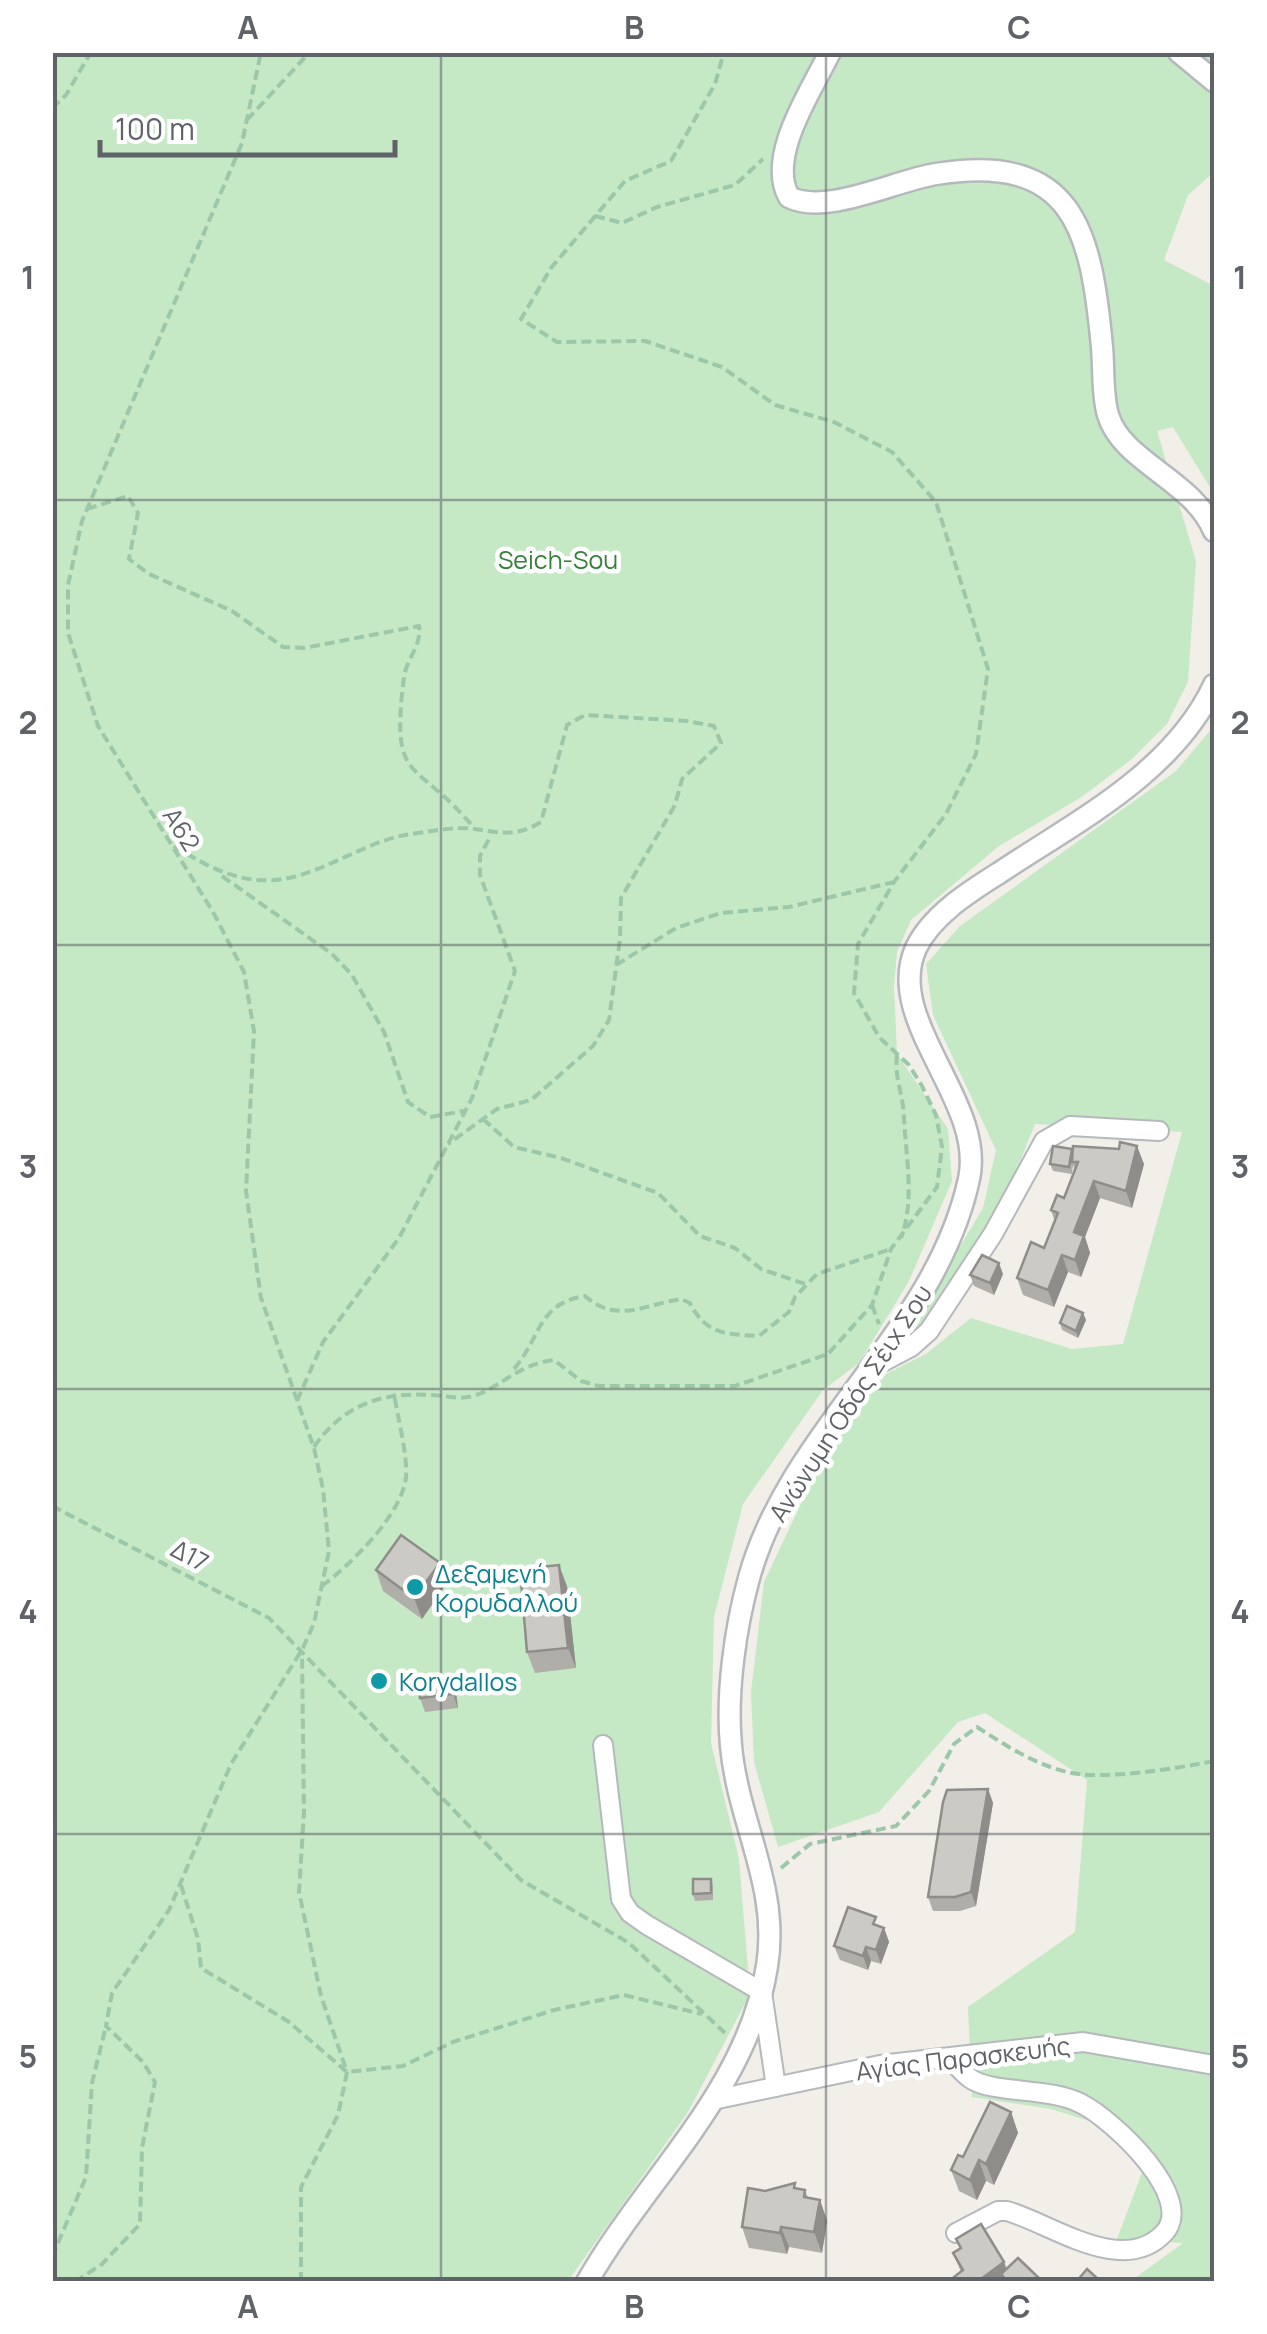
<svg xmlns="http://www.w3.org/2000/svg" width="1267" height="2334" viewBox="0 0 1267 2334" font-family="Manrope,sans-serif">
<rect width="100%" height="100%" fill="#f1efe8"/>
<!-- green -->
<path fill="#c5e8c5" d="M 52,53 L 1214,53 L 1214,172 L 1188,195 L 1164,260 L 1214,286 L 1214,494 L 1173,427 L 1157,431 L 1196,561 L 1188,682 L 1167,724 L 1132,759 L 1080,798 L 999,846 L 911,920 L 897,952 L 894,986 L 897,1054 L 948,1129 L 952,1181 L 909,1281 L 859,1363 L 823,1390 L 743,1504 L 714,1617 L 711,1743 L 739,1859 L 750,1994 L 688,2112 L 568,2281 L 53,2281 Z
M 1214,726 L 1214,2281 L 1131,2281 L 1183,2243 L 1117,2239 L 1143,2170 L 1096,2123 L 1051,2109 L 972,2097 L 968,2007 L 1075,1932 L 1087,1780 L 985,1713 L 958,1722 L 879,1812 L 778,1847 L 754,1762 L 751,1692 L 764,1582 L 807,1491 L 876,1379 L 926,1354 L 971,1318 L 1072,1349 L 1123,1344 L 1182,1132 L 1035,1124 L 1000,1211 L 907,1349 L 900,1347 L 983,1208 L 996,1150 L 933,1015 L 926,964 L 960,926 L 1176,771 Z"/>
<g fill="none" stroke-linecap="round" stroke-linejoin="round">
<!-- minor casing -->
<g stroke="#b5b8bc" stroke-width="22">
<path id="minor" d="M 873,1367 L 911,1347 L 929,1331 L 993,1234 L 1044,1141 L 1070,1126 L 1159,1131
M 603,1745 L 621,1899 L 630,1913 L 647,1925 L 762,1992 L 776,2087
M 949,2058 C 956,2064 963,2074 971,2079 C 994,2094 1051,2087 1082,2104 C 1113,2120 1197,2198 1164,2233 C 1123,2277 1052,2224 1007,2211 L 998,2211 L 956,2233
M 713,2100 L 880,2065 L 1083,2042 L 1214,2065"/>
</g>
<!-- tertiary casing -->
<g stroke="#b5b8bc" stroke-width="25">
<path id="tertiary" d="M 830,52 C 812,90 766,156 789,197 C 826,216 896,180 936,174 C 1074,152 1091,230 1102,347 C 1104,369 1102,395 1108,415 C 1122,462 1193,480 1214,531
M 1179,52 L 1214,81
M 587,2282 C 646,2178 748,2090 767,1966 C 780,1887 738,1823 731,1746 C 726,1694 735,1629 749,1578 C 790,1429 936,1332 969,1179 C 986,1101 883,1021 916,948 C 932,915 969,892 999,873 C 1077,821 1173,773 1214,685"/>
</g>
<!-- path -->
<path stroke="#9cc7a9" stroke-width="4" stroke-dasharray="10 5" stroke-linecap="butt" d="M 52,108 L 66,95 L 91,52
M 247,120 L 310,52
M 595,216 L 622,223 L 657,207 L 735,185 L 763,159
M 87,509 L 128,496 L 138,513 L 129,559 L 149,574 L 232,611 L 283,647 L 304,648 L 419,626 C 422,646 407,657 404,677 C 390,788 415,756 474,828
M 174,846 C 205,865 236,883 274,880 C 319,877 361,843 405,835 C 427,832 453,826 475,829 C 501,833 516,837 541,822 L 567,725 L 585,715 L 687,721 L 714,726 L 721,743 L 682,779 L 675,805 L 621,898 L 620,939 L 609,1020 L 593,1046 L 531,1100 L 497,1109 L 448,1144
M 222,876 L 332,954 L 352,975 L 384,1032 L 408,1102 L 430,1117 L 464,1111
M 616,965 L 676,928 L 721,913 L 789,907 L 894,882
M 897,1055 C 894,1079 904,1096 904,1119 C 906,1158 915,1200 901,1238
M 483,1119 L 514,1147 L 561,1158 L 658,1193 L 700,1236 L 735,1248 L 761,1269 L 808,1285
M 872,1305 L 879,1324
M 514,1369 C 542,1336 537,1304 585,1296 C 617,1324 643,1305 681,1299 L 690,1303 C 706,1335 726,1334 759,1336 L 789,1312 L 795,1297 L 817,1274 L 891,1249
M 297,1401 L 323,1342 L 399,1238 L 472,1098 L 515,971 L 480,875 L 480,856 L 491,835
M 314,1447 C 342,1406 380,1392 429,1395 C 441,1395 456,1399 468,1397 C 495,1393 516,1364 554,1360 L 581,1381 L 599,1386 L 735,1386 L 828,1354 L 872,1305 L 891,1249 L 937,1187 L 942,1147 L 936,1115 L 922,1086 L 909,1065 L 879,1037 L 854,993 L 858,944 L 894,882 L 946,814 L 976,754 L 988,669 L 936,502 L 892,452 L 834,422 L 775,405 L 722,367 L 645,341 L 557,342 L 521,319 L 551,268 L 625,181 L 671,161 L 715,84 L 724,52
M 52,1506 L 269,1618 L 521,1880 L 629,1943 L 725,2033
M 322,1586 C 350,1565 402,1515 406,1477 C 408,1456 397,1415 394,1393
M 781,1868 L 810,1844 L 896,1826 L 929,1791 L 954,1744 L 977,1727 C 1005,1745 1034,1764 1067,1772 C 1100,1781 1180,1768 1214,1761
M 181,1885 L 198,1939 L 201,1968 L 289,2022 L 347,2072 L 403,2066 L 453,2042 L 554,2010 L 624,1995 L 702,2014
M 52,2257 L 86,2177 L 92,2083 L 106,2026
M 75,2282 L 102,2264 L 140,2224 L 142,2148 L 155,2082 L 143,2062 L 106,2026 L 112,1993 L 169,1910 L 231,1764 L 303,1648 L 314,1623 L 329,1551 L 323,1489 L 314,1448 L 261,1298 L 246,1191 L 254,1031 L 244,972 L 213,912 L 98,726 L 68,633 L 68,585 L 82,521 L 242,143 L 261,52
M 301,2282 L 301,2187 L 338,2115 L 347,2072 L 321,1996 L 299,1892 L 304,1812 L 302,1653"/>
<!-- minor -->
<use href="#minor" stroke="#fff" stroke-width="18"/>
<!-- tertiary -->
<use href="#tertiary" stroke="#fff" stroke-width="20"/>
</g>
<!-- wall -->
<path fill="#afaea9" d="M 1053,1146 L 1144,1164 L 1132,1208 L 1100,1198 L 1085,1237 L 1090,1253 L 1081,1277 L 1068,1272 L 1054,1307 L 1023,1295 L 1017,1278 L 1044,1248 L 1055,1222 L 1051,1210 L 1064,1198 L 1075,1170 L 1073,1165 L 1072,1174 L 1053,1171 L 1050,1164 Z
M 1003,1274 L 994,1295 L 974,1286 L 970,1275 Z
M 1083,1313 L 1086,1320 L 1078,1338 L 1062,1330 L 1060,1323 Z
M 440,1563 L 447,1583 L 422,1619 L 383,1591 L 376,1570 Z
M 567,1586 L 576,1668 L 535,1673 L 527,1652 Z
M 456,1692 L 458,1708 L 425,1712 L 420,1698 Z
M 988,1789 L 993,1803 L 976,1906 L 960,1911 L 933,1911 L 928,1897 Z
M 711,1879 L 713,1886 L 713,1900 L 695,1901 L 693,1894 Z
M 879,1926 L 884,1928 L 889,1942 L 881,1964 L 871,1961 L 868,1970 L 840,1960 L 834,1946 Z
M 1011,2112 L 1018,2133 L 994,2185 L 986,2181 L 977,2200 L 959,2191 L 951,2170 Z
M 797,2189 L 805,2190 L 808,2198 L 820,2200 L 827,2221 L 822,2253 L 789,2247 L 787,2254 L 749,2248 L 742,2227 L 765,2191 Z
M 956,2239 L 1004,2262 L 1007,2269 L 1041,2282 L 1004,2282 L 1003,2278 L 998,2282 L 956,2282 L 954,2277 L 961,2272 L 953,2253 L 960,2249 Z"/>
<!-- shaded-wall -->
<path fill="#8f8d8a" d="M 1137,1146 L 1144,1164 L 1132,1208 L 1126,1191 Z
M 1094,1181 L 1100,1198 L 1085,1237 L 1090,1253 L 1081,1277 L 1075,1260 L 1074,1232 Z
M 1062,1255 L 1068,1272 L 1054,1307 L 1048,1290 Z
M 999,1263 L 1003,1274 L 994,1295 L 990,1283 Z
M 1083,1313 L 1086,1320 L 1078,1338 L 1076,1331 Z
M 440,1563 L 447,1583 L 422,1619 L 414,1598 Z
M 559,1565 L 567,1586 L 576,1668 L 568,1648 Z
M 451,1678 L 456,1692 L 458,1708 L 453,1694 Z
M 988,1789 L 993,1803 L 976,1906 L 971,1892 Z
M 884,1928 L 889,1942 L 881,1964 L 876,1950 Z
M 866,1947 L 871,1961 L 868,1970 L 863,1956 Z
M 1011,2112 L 1018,2133 L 994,2185 L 986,2164 Z
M 979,2160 L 986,2181 L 977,2200 L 970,2180 Z
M 820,2200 L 827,2221 L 822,2253 L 814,2232 Z
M 781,2227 L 789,2247 L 787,2254 L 780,2233 Z
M 1004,2262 L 1008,2274 L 1001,2274 L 1003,2278 L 998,2282 L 977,2282 Z"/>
<!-- building -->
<path fill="#cccac5" stroke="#8f8d8a" stroke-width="2.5" d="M 1120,1142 L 1137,1146 L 1126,1191 L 1094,1181 L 1074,1232 L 1084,1236 L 1075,1260 L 1062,1255 L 1048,1290 L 1017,1278 L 1031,1242 L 1044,1248 L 1058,1213 L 1051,1210 L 1057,1195 L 1064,1198 L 1078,1162 L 1072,1162 L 1073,1146 L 1119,1149 Z
M 1053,1146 L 1072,1149 L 1069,1167 L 1050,1164 Z
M 982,1255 L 999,1263 L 990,1283 L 970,1275 Z
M 1067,1306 L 1083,1313 L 1076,1331 L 1060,1323 Z
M 401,1535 L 440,1563 L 414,1598 L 376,1570 Z
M 559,1565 L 568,1648 L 527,1652 L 520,1569 Z
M 451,1678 L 453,1694 L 420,1698 L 418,1681 Z
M 988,1789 L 971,1892 L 955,1897 L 928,1897 L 943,1802 L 947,1790 Z
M 693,1879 L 711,1879 L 711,1893 L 693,1894 Z
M 848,1907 L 876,1917 L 873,1924 L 884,1928 L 876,1950 L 866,1947 L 863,1956 L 834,1946 Z
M 990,2102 L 1011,2112 L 986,2164 L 979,2160 L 970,2180 L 951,2170 L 958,2155 L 963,2157 Z
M 795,2183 L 794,2188 L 805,2190 L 804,2197 L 820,2200 L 814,2232 L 781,2227 L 780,2233 L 742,2227 L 748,2188 L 765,2191 Z
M 981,2224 L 1004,2262 L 977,2282 L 957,2282 L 954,2277 L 963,2270 L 953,2253 L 961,2248 L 956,2239 Z
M 1018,2258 L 1041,2280 L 1040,2282 L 1008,2282 L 1001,2274 Z
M 1087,2269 L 1098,2279 L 1095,2282 L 1076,2282 Z"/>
<!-- grid -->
<path fill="none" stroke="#5f6368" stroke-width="2.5" stroke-opacity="0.55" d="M 441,52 L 441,2282M 826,52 L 826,2282M 52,500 L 1214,500M 52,945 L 1214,945M 52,1389 L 1214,1389M 52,1834 L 1214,1834"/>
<!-- markers -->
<g fill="#0f9aa8" stroke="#fff" stroke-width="4">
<circle cx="415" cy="1587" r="10"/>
<circle cx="379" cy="1681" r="10"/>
</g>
<g text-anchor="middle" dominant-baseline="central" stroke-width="9" stroke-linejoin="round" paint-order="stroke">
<!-- park labels -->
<g font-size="25" fill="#348238" stroke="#fff">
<text x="558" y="559">Seich-Sou</text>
</g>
<!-- street labels -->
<g font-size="25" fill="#5f6368" stroke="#fff">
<text transform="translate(182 829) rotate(58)">Α62</text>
<text transform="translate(850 1403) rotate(-57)">Ανώνυμη Οδός Σέιχ Σου</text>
<text transform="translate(190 1555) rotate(28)">Δ17</text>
<text transform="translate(963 2058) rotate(-7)">Αγίας Παρασκευής</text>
</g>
<!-- culture labels -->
<g font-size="25" fill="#0d838f" stroke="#fff" text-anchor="start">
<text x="435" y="1573">Δεξαμενή<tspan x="435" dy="29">Κορυδαλλού</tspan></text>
<text x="399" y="1681">Korydallos</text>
</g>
</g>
<!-- border -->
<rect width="1267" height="2334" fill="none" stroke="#ffffff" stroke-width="110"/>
<!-- scale -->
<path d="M100 140v15h295v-15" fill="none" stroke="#5f6368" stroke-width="5"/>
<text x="115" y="140" font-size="30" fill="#5f6368" stroke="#ffffff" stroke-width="8" paint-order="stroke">100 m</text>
<rect x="55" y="55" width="1157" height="2224" fill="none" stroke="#5f6368" stroke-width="4"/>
<g font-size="32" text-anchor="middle" font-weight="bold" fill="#5f6368">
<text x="248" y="39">A</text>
<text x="634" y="39">B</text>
<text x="1019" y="39">C</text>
<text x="28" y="289">1</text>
<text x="1240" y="289">1</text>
<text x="28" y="734">2</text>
<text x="1240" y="734">2</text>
<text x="28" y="1178">3</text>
<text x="1240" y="1178">3</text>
<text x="28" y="1623">4</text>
<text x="1240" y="1623">4</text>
<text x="28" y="2068">5</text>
<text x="1240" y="2068">5</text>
<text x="248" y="2318">A</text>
<text x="634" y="2318">B</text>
<text x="1019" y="2318">C</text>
</g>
</svg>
